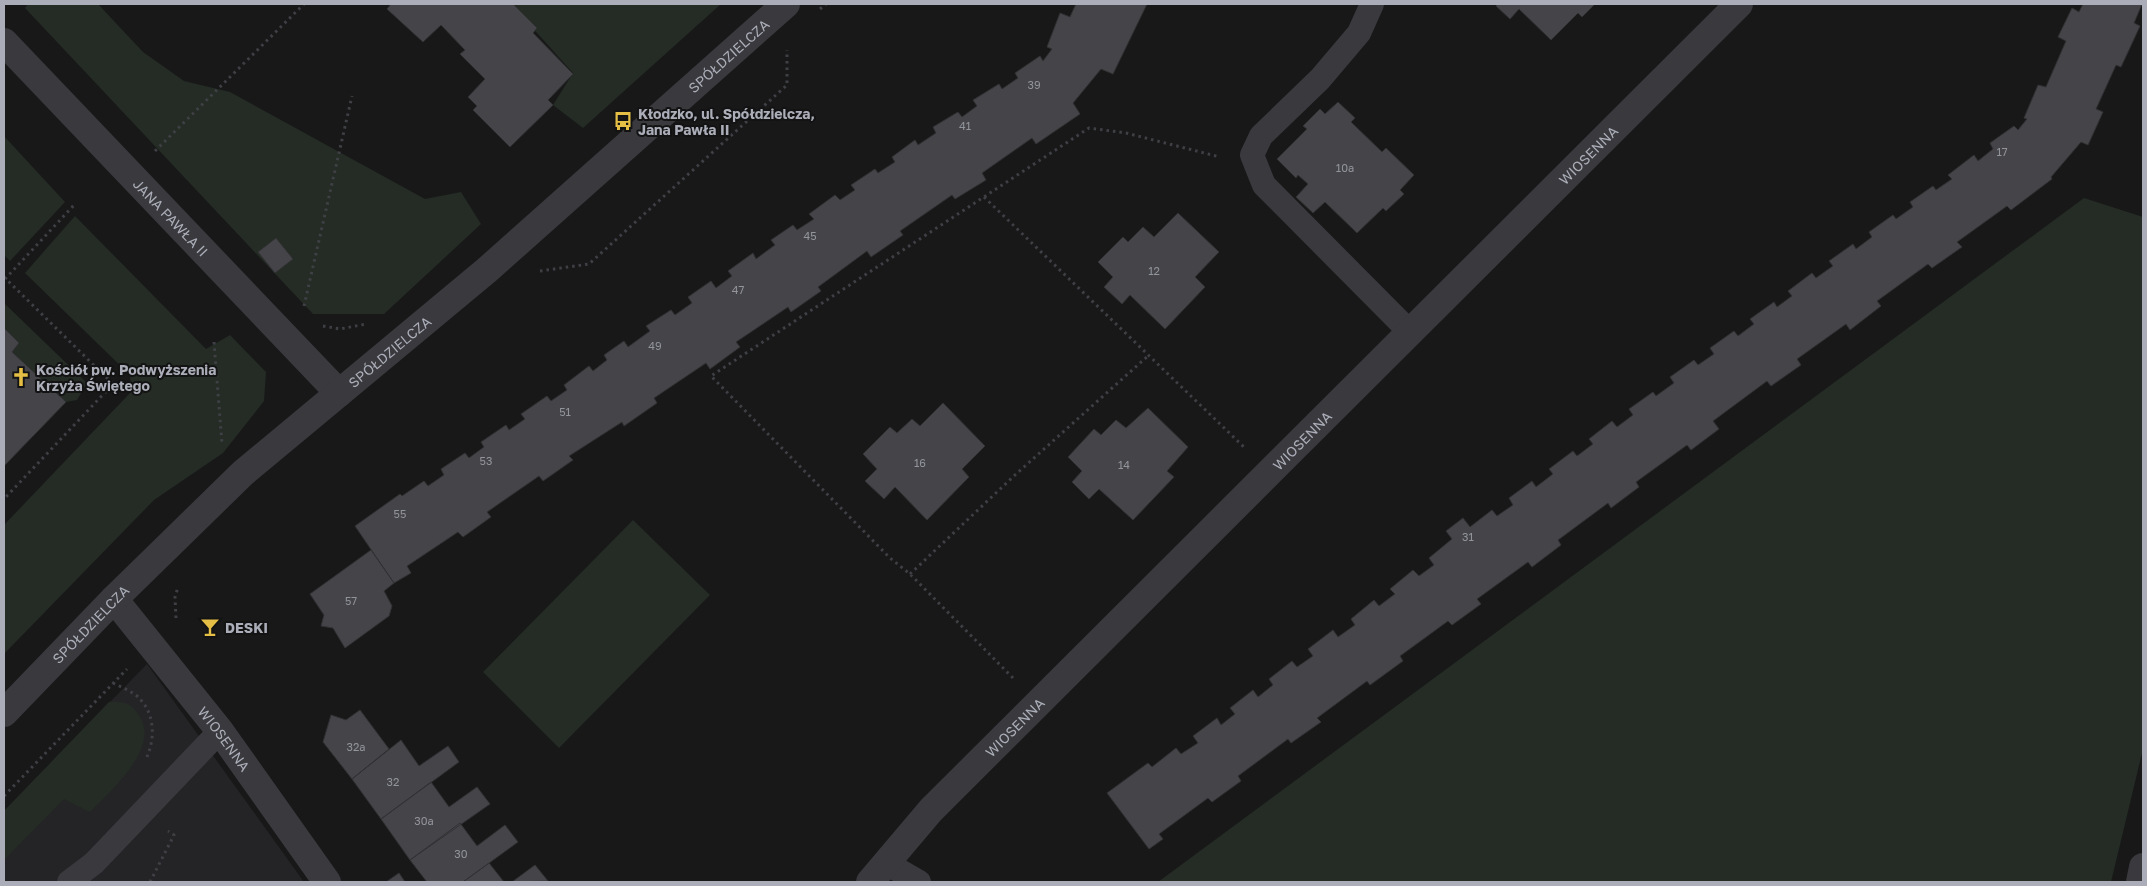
<svg xmlns="http://www.w3.org/2000/svg" width="2147" height="886" viewBox="0 0 2147 886" font-family="'Golos Text',sans-serif">
<rect width="100%" height="100%" fill="#181819"/>
<!-- built -->
<path fill="#242426" d="M 147,664 L 304,882 L 4,882 L 4,811 Z"/>
<!-- green -->
<path fill="#242c25" d="M 28,4 L 98,4 L 143,52 L 184,81 L 230,92 L 425,199 L 461,192 L 481,224 L 384,314 L 313,314 L 25,8 Z
M 511,4 L 721,4 L 583,128 L 553,105 L 573,73 Z
M 4,136 L 65,202 L 10,261 L 4,255 Z
M 2084,198 L 2143,217 L 2143,749 L 2111,882 L 1158,882 Z
M 75,216 L 206,349 L 230,335 L 266,372 L 264,401 L 223,453 L 154,500 L 4,654 L 4,525 L 131,392 L 130,375 L 25,273 Z
M 4,303 L 87,383 L 77,400 L 66,402 L 12,352 L 19,343 L 4,328 Z
M 633,520 L 710,595 L 559,748 L 483,672 Z
M 109,702 C 125,702 131,702 140,717 C 160,748 109,793 90,812 L 64,799 L 4,860 L 4,811 Z"/>
<!-- building -->
<path fill="#454549" stroke="#323235" d="M 391,4 L 513,4 L 537,28 L 533,33 L 573,74 L 548,100 L 553,105 L 510,147 L 473,110 L 477,106 L 468,97 L 485,79 L 460,54 L 465,50 L 441,25 L 423,42 L 387,9 Z
M 1076,4 L 1147,4 L 1113,74 L 1101,69 L 1073,103 L 1080,114 L 1036,144 L 1032,138 L 982,173 L 986,180 L 955,199 L 952,195 L 900,231 L 903,235 L 871,257 L 867,251 L 818,287 L 821,291 L 791,312 L 788,307 L 736,342 L 740,347 L 710,369 L 706,363 L 654,398 L 657,403 L 624,426 L 622,422 L 569,456 L 573,460 L 543,481 L 539,476 L 487,512 L 491,517 L 463,537 L 458,532 L 407,566 L 411,573 L 394,583 L 355,526 L 400,494 L 402,496 L 424,481 L 428,486 L 444,475 L 441,469 L 465,453 L 469,458 L 484,447 L 481,442 L 506,425 L 509,430 L 525,419 L 521,414 L 547,396 L 551,401 L 567,390 L 564,385 L 589,366 L 593,371 L 607,360 L 604,355 L 624,341 L 628,347 L 650,331 L 646,326 L 671,310 L 675,315 L 692,303 L 688,297 L 711,281 L 716,288 L 732,276 L 728,271 L 753,253 L 756,259 L 775,245 L 771,240 L 793,225 L 797,230 L 814,219 L 809,214 L 835,195 L 840,200 L 855,190 L 851,185 L 875,169 L 878,173 L 895,162 L 892,157 L 915,140 L 918,145 L 936,133 L 933,127 L 958,112 L 962,117 L 977,106 L 973,100 L 999,84 L 1002,89 L 1018,78 L 1015,73 L 1040,56 L 1043,61 L 1052,49 L 1047,47 L 1060,13 L 1070,17 Z
M 1498,4 L 1595,4 L 1582,17 L 1578,13 L 1551,40 L 1519,9 L 1510,19 L 1496,6 Z
M 2083,4 L 2142,4 L 2134,23 L 2140,26 L 2121,67 L 2116,65 L 2096,109 L 2103,112 L 2088,145 L 2081,142 L 2051,177 L 2052,179 L 2011,210 L 2007,206 L 1957,242 L 1962,247 L 1932,268 L 1928,264 L 1877,301 L 1881,306 L 1850,330 L 1846,324 L 1797,359 L 1801,365 L 1771,386 L 1767,381 L 1713,421 L 1719,429 L 1691,450 L 1687,445 L 1636,482 L 1639,487 L 1611,508 L 1608,503 L 1558,540 L 1561,545 L 1532,567 L 1528,562 L 1477,599 L 1481,604 L 1452,625 L 1448,621 L 1400,656 L 1403,661 L 1370,685 L 1367,681 L 1317,718 L 1321,722 L 1291,743 L 1288,739 L 1238,776 L 1241,781 L 1212,802 L 1208,798 L 1159,834 L 1163,839 L 1149,849 L 1107,793 L 1148,763 L 1152,767 L 1176,748 L 1181,754 L 1198,743 L 1193,736 L 1217,718 L 1221,725 L 1235,714 L 1230,708 L 1253,690 L 1258,697 L 1273,685 L 1269,679 L 1292,661 L 1297,667 L 1313,656 L 1308,649 L 1333,630 L 1338,637 L 1355,625 L 1351,619 L 1374,600 L 1379,606 L 1395,594 L 1390,589 L 1413,570 L 1419,576 L 1434,565 L 1429,558 L 1452,539 L 1446,531 L 1463,518 L 1470,527 L 1492,510 L 1497,516 L 1513,505 L 1509,498 L 1532,481 L 1536,487 L 1553,474 L 1549,469 L 1573,451 L 1577,456 L 1593,444 L 1589,439 L 1612,421 L 1617,427 L 1633,415 L 1629,409 L 1653,392 L 1656,396 L 1674,383 L 1670,377 L 1694,360 L 1698,365 L 1714,354 L 1710,348 L 1734,331 L 1738,336 L 1754,324 L 1750,319 L 1774,302 L 1777,307 L 1792,296 L 1788,291 L 1812,273 L 1816,278 L 1833,266 L 1829,261 L 1853,244 L 1856,249 L 1872,237 L 1869,232 L 1893,215 L 1896,219 L 1913,207 L 1910,202 L 1933,186 L 1936,190 L 1952,179 L 1948,175 L 1974,155 L 1978,161 L 1993,149 L 1990,143 L 2014,126 L 2018,130 L 2027,119 L 2024,118 L 2038,85 L 2046,87 L 2066,41 L 2058,37 L 2072,8 L 2079,12 Z
M 1338,102 L 1355,118 L 1351,122 L 1382,152 L 1386,148 L 1414,175 L 1400,190 L 1404,194 L 1386,211 L 1383,208 L 1357,233 L 1325,202 L 1313,213 L 1296,197 L 1308,184 L 1298,175 L 1296,178 L 1277,159 L 1307,129 L 1303,126 L 1320,109 L 1325,114 Z
M 1178,213 L 1219,252 L 1195,277 L 1205,287 L 1165,329 L 1130,295 L 1122,304 L 1104,287 L 1113,277 L 1098,262 L 1123,237 L 1128,242 L 1143,227 L 1154,237 Z
M 276,238 L 293,259 L 275,273 L 258,252 Z
M 4,328 L 19,343 L 12,352 L 66,402 L 4,466 Z
M 943,403 L 985,446 L 962,469 L 969,477 L 927,520 L 895,487 L 884,499 L 865,481 L 877,469 L 863,454 L 890,427 L 897,433 L 912,419 L 920,426 Z
M 1148,408 L 1188,447 L 1167,471 L 1174,477 L 1133,520 L 1099,489 L 1089,499 L 1072,482 L 1082,471 L 1068,457 L 1094,429 L 1101,435 L 1116,420 L 1126,428 Z
M 371,550 L 394,583 L 384,591 L 392,606 L 389,616 L 345,648 L 333,628 L 321,626 L 324,615 L 310,594 Z
M 360,710 L 389,749 L 352,779 L 323,742 L 331,715 L 346,720 Z
M 401,740 L 419,766 L 448,746 L 459,762 L 381,819 L 352,779 Z
M 431,782 L 449,807 L 477,787 L 490,804 L 410,860 L 381,819 Z
M 460,823 L 477,846 L 505,825 L 518,842 L 463,882 L 427,882 L 410,860 Z
M 489,863 L 504,882 L 463,882 Z
M 535,865 L 548,881 L 512,882 Z
M 399,873 L 405,882 L 386,882 Z"/>
<g fill="none" stroke-linecap="round" stroke-linejoin="round">
<!-- path -->
<path stroke="#3f4045" stroke-width="3" stroke-dasharray="2.5 4" stroke-linecap="butt" d="M 820,9 L 826,4
M 155,151 L 304,4
M 984,197 L 1246,449
M 540,271 L 589,264 L 787,85 L 787,50
M 4,277 L 113,384 L 4,499
M 5,279 L 75,204
M 304,306 L 352,96
M 323,326 L 340,329 L 366,324
M 214,342 L 222,444
M 910,574 L 1015,475 L 1149,355
M 176,618 L 175,597 L 178,587
M 1013,678 L 910,574 L 890,558 L 711,376 L 1089,128 L 1126,133 L 1220,157
M 113,683 C 121,687 134,692 140,699 C 155,715 155,738 147,757
M 4,796 L 127,669
M 150,882 L 174,835 L 168,831"/>
<!-- service -->
<path stroke="#39393e" stroke-width="24" d="M 1372,4 L 1359,33 L 1320,79 L 1261,136 L 1252,155 L 1264,185 L 1409,331
M 886,863 L 919,882
M 69,882 L 94,863 L 220,731"/>
<!-- minor -->
<g stroke="#39393e" stroke-width="28">
<path id="s1" d="M 4,42 L 339,393"/>
<path id="s2" d="M 114,599 L 220,731 L 327,882"/>
<path id="s3" d="M 4,713 L 114,599 L 243,473 L 487,270 L 786,4"/>
<path id="s4" d="M 870,882 L 931,810 L 1739,4"/>
</g>
<!-- tertiary -->
<path stroke="#39393e" stroke-width="28" d="M 2140,882 L 2143,867"/>
</g>
<!-- icons -->
<defs>
<g id="bus-bare" transform="scale(1.5)"><path d="M-5-6H5V4H4V6H2V4H-2V6H-4V4H-5ZM-3.5-4V0h7V-4ZM-3.5 1.2v1.5H-2V1.2ZM2 1.2v1.5H3.5V1.2Z" fill="#e4be45" stroke="#131314" stroke-width="2.5" paint-order="stroke"/></g>
<g id="church-bare" transform="scale(1.5)"><path d="M-1.2-6h2.4v3.5h3.3v2.4h-3.3V6h-2.4V-.1h-3.3v-2.4h3.3Z" fill="#e4be45" stroke="#131314" stroke-width="2.5" paint-order="stroke"/></g>
<g id="bar-bare" transform="scale(1.5)"><path d="M-6-5H6L.8 .8V4.5H3.5V6h-7V4.5H-.8V.8Z" fill="#e4be45" stroke="#131314" stroke-width="2.5" paint-order="stroke"/></g>
</defs>
<g fill-rule="evenodd">
<use href="#bus-bare" x="623" y="121"/>
<use href="#church-bare" x="21" y="377"/>
<use href="#bar-bare" x="210" y="627"/>
</g>
<g text-anchor="middle" dominant-baseline="central" stroke-width="4" stroke-linejoin="round" paint-order="stroke">
<!-- number labels -->
<g font-size="11" fill="#92949c">
<text x="1034" y="84">39</text>
<text x="965" y="125">41</text>
<text x="2002" y="151">17</text>
<text x="1345" y="167">10a</text>
<text x="810" y="235">45</text>
<text x="1154" y="270">12</text>
<text x="738" y="289">47</text>
<text x="655" y="345">49</text>
<text x="565" y="411">51</text>
<text x="486" y="460">53</text>
<text x="920" y="462">16</text>
<text x="1124" y="464">14</text>
<text x="400" y="513">55</text>
<text x="1468" y="536">31</text>
<text x="351" y="600">57</text>
<text x="356" y="746">32a</text>
<text x="393" y="781">32</text>
<text x="424" y="820">30a</text>
<text x="461" y="853">30</text>
</g>
<!-- street labels -->
<g font-size="14" fill="#abaeb8" stroke="#131314">
<text stroke="none"><textPath href="#s3" startOffset="979">SPÓŁDZIELCZA</textPath></text>
<text stroke="none"><textPath href="#s4" startOffset="1022">WIOSENNA</textPath></text>
<text stroke="none"><textPath href="#s1" startOffset="242">JANA PAWŁA II</textPath></text>
<text stroke="none"><textPath href="#s3" startOffset="529">SPÓŁDZIELCZA</textPath></text>
<text stroke="none"><textPath href="#s4" startOffset="618">WIOSENNA</textPath></text>
<text stroke="none"><textPath href="#s3" startOffset="124">SPÓŁDZIELCZA</textPath></text>
<text stroke="none"><textPath href="#s4" startOffset="212">WIOSENNA</textPath></text>
<text stroke="none"><textPath href="#s2" startOffset="178">WIOSENNA</textPath></text>
</g>
<!-- poi labels -->
<g font-size="14" font-weight="bold" fill="#abaeb8" stroke="#131314" text-anchor="start">
<text x="638" y="113">Kłodzko, ul. Spółdzielcza,<tspan x="638" dy="16">Jana Pawła II</tspan></text>
<text x="36" y="369">Kościół pw. Podwyższenia<tspan x="36" dy="16">Krzyża Świętego</tspan></text>
<text x="225" y="627">DESKI</text>
</g>
</g>
<!-- border -->
<rect width="2147" height="886" fill="none" stroke="#abaeb8" stroke-width="10"/>
</svg>
